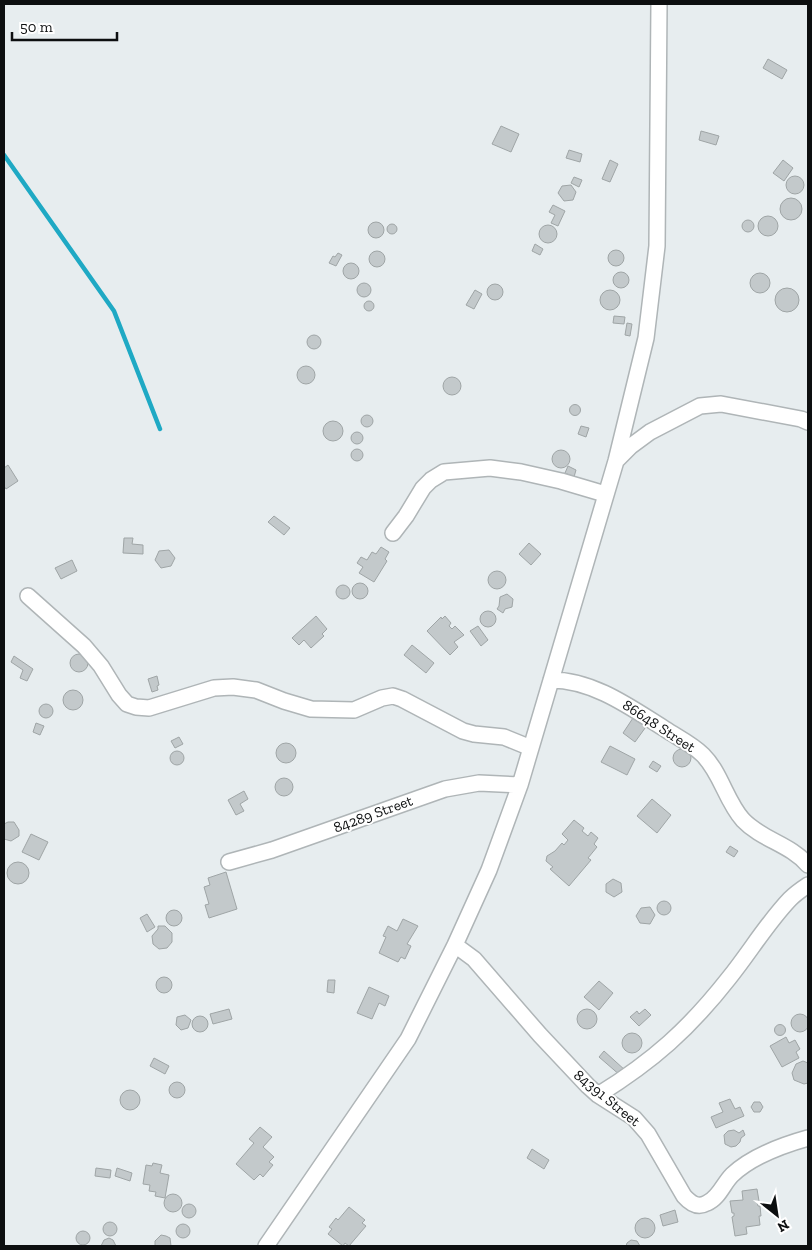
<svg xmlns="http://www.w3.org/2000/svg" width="812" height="1250" viewBox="0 0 812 1250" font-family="'Zilla Slab',serif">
<rect width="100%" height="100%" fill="#e7edef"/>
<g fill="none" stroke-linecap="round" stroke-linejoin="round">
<!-- stream -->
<path stroke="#1fa9c4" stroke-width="4.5" d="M 4,155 L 114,311 L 160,429"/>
</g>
<!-- building -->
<path fill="#c3c9cb" stroke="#9fa5a6" d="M 768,59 L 787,70 L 782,79 L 763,68 Z
M 501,126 L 519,134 L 511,152 L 492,144 Z
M 701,131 L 719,136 L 716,145 L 699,140 Z
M 569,150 L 582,154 L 580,162 L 566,158 Z
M 610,160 L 618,164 L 610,182 L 602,179 Z
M 783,160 L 793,168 L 784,181 L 773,173 Z
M786 185a9 9 0 1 1 18 0a9 9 0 1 1-18 0Z
M 574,177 L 582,180 L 579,187 L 571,183 Z
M 571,185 L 576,192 L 573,200 L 564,201 L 558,193 L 562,186 Z
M780 209a11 11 0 1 1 22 0a11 11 0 1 1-22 0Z
M 553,205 L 565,211 L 558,226 L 551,223 L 555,215 L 549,212 Z
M758 226a10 10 0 1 1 20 0a10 10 0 1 1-20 0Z
M742 226a6 6 0 1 1 12 0a6 6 0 1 1-12 0Z
M368 230a8 8 0 1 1 16 0a8 8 0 1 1-16 0Z
M387 229a5 5 0 1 1 10 0a5 5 0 1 1-10 0Z
M539 234a9 9 0 1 1 18 0a9 9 0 1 1-18 0Z
M 535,244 L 543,249 L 540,255 L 532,251 Z
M608 258a8 8 0 1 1 16 0a8 8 0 1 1-16 0Z
M369 259a8 8 0 1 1 16 0a8 8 0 1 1-16 0Z
M 338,253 L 342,255 L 336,266 L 329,263 L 333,256 L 335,257 Z
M343 271a8 8 0 1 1 16 0a8 8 0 1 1-16 0Z
M613 280a8 8 0 1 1 16 0a8 8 0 1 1-16 0Z
M750 283a10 10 0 1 1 20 0a10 10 0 1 1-20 0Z
M357 290a7 7 0 1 1 14 0a7 7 0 1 1-14 0Z
M487 292a8 8 0 1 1 16 0a8 8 0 1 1-16 0Z
M775 300a12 12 0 1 1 24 0a12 12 0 1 1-24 0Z
M 475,290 L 482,294 L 474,309 L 466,305 Z
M600 300a10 10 0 1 1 20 0a10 10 0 1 1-20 0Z
M364 306a5 5 0 1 1 10 0a5 5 0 1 1-10 0Z
M 614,316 L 625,317 L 624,324 L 613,323 Z
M 627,323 L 632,324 L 630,336 L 625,335 Z
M307 342a7 7 0 1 1 14 0a7 7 0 1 1-14 0Z
M297 375a9 9 0 1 1 18 0a9 9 0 1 1-18 0Z
M443 386a9 9 0 1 1 18 0a9 9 0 1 1-18 0Z
M569.5 410a5.5 5.5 0 1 1 11 0a5.5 5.5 0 1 1-11 0Z
M361 421a6 6 0 1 1 12 0a6 6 0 1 1-12 0Z
M323 431a10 10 0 1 1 20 0a10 10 0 1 1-20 0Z
M 581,426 L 589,428 L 586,437 L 578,434 Z
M351 438a6 6 0 1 1 12 0a6 6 0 1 1-12 0Z
M351 455a6 6 0 1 1 12 0a6 6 0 1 1-12 0Z
M552 459a9 9 0 1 1 18 0a9 9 0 1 1-18 0Z
M 8,465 L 18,481 L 6,489 L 4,486 L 4,468 Z
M 568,466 L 576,470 L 574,477 L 565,473 Z
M 274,516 L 290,528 L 284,535 L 268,522 Z
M 124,538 L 133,538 L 132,544 L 143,545 L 143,554 L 123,553 Z
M 529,543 L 541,554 L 531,565 L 519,554 Z
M 381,547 L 389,552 L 385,559 L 387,561 L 374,582 L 359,573 L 363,567 L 357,563 L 361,557 L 367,560 L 372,552 L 376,554 Z
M 169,550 L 175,558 L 171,566 L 161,568 L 155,560 L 159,551 Z
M 72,560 L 77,571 L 61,579 L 55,568 Z
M488 580a9 9 0 1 1 18 0a9 9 0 1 1-18 0Z
M352 591a8 8 0 1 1 16 0a8 8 0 1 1-16 0Z
M336 592a7 7 0 1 1 14 0a7 7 0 1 1-14 0Z
M 507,594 L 513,599 L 512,607 L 505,609 L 503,613 L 497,609 L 499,606 L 500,597 Z
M480 619a8 8 0 1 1 16 0a8 8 0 1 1-16 0Z
M 316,616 L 327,629 L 322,634 L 324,636 L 311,648 L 304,640 L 299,645 L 292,638 Z
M 445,616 L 451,623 L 449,626 L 452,629 L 455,626 L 464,635 L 454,642 L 458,647 L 450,655 L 427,631 L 441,617 L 442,619 Z
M 478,626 L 488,640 L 481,646 L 470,631 Z
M 412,645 L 434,663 L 426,673 L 404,655 Z
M70 663a9 9 0 1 1 18 0a9 9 0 1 1-18 0Z
M 14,656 L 33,669 L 27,681 L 20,678 L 23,670 L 11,662 Z
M 157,676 L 159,685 L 157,686 L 158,690 L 152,692 L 148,679 Z
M63 700a10 10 0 1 1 20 0a10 10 0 1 1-20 0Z
M39 711a7 7 0 1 1 14 0a7 7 0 1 1-14 0Z
M 635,715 L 648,724 L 635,742 L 623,733 Z
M 36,723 L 44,726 L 40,735 L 33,732 Z
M 179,737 L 183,744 L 175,748 L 171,741 Z
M276 753a10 10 0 1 1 20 0a10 10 0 1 1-20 0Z
M 610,746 L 635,759 L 627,775 L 601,762 Z
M673 758a9 9 0 1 1 18 0a9 9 0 1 1-18 0Z
M170 758a7 7 0 1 1 14 0a7 7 0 1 1-14 0Z
M 653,761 L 661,766 L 657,772 L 649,767 Z
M275 787a9 9 0 1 1 18 0a9 9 0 1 1-18 0Z
M 244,791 L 248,799 L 240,804 L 244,811 L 236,815 L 228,800 Z
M 652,799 L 671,815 L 657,833 L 637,816 Z
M 574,820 L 584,828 L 582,831 L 588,836 L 591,832 L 598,838 L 594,844 L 597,847 L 588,858 L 591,860 L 569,886 L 550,869 L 553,867 L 546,861 L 547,856 L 555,851 L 562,843 L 564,845 L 568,840 L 562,834 Z
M 8,822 L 14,822 L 19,830 L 19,836 L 11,841 L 4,839 L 4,824 Z
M 31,834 L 48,842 L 39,860 L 22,852 Z
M 730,846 L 738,851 L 734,857 L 726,852 Z
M7 873a11 11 0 1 1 22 0a11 11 0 1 1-22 0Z
M 226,872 L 237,909 L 209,918 L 205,905 L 209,904 L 204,887 L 210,885 L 208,878 Z
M 613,879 L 621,883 L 622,892 L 614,897 L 606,892 L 606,884 Z
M657 908a7 7 0 1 1 14 0a7 7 0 1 1-14 0Z
M 650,907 L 655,915 L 650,924 L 640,923 L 636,916 L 641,908 Z
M166 918a8 8 0 1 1 16 0a8 8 0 1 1-16 0Z
M 147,914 L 155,927 L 147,932 L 140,918 Z
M 403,919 L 418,926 L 407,944 L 411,946 L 405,959 L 401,957 L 398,962 L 379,953 L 386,937 L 383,936 L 388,926 L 397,931 Z
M 158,926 L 165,926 L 172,933 L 172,942 L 167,948 L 159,949 L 153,944 L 152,936 L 158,929 Z
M156 985a8 8 0 1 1 16 0a8 8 0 1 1-16 0Z
M 328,980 L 335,980 L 334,993 L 327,992 Z
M 599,981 L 613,993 L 599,1010 L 584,997 Z
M 369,987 L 389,996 L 385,1006 L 379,1003 L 372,1019 L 357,1013 Z
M 229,1009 L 232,1019 L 213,1024 L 210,1014 Z
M 645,1009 L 651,1015 L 639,1026 L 630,1017 L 637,1011 L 639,1014 Z
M577 1019a10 10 0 1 1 20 0a10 10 0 1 1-20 0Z
M791 1023a9 9 0 1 1 18 0a9 9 0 1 1-18 0Z
M 185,1015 L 191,1020 L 188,1028 L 181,1030 L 176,1025 L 177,1017 Z
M192 1024a8 8 0 1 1 16 0a8 8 0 1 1-16 0Z
M774.5 1030a5.5 5.5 0 1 1 11 0a5.5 5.5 0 1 1-11 0Z
M622 1043a10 10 0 1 1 20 0a10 10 0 1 1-20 0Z
M 786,1037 L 789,1043 L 795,1040 L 800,1049 L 796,1052 L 799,1058 L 782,1067 L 770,1046 Z
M 604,1051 L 626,1071 L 621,1076 L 599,1057 Z
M 154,1058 L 169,1066 L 165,1074 L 150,1066 Z
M 803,1061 L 808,1063 L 808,1083 L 804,1084 L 794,1080 L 792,1073 L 796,1064 Z
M169 1090a8 8 0 1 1 16 0a8 8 0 1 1-16 0Z
M120 1100a10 10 0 1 1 20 0a10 10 0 1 1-20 0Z
M 730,1099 L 735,1109 L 740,1107 L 744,1116 L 716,1128 L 711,1117 L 723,1112 L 719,1103 Z
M 754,1102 L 760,1102 L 763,1107 L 760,1112 L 754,1112 L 751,1107 Z
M 260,1127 L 272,1137 L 263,1147 L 274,1157 L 269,1162 L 273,1165 L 263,1177 L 260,1174 L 254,1180 L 236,1164 L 254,1143 L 249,1139 Z
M 734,1130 L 739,1133 L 743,1130 L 745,1135 L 741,1138 L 740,1142 L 736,1146 L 731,1147 L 725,1144 L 724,1135 L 728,1131 Z
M 532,1149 L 549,1160 L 544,1169 L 527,1158 Z
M 153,1163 L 162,1165 L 160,1173 L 169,1175 L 165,1198 L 155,1196 L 156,1192 L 149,1191 L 150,1185 L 143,1184 L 146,1165 L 152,1166 Z
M 96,1168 L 111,1170 L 110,1178 L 95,1176 Z
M 117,1168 L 132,1173 L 130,1181 L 115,1176 Z
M 757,1189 L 759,1201 L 757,1202 L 758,1206 L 760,1206 L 761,1216 L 759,1216 L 760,1225 L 746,1227 L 747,1234 L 735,1236 L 732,1217 L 734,1216 L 734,1213 L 732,1213 L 730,1201 L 743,1200 L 742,1191 Z
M164 1203a9 9 0 1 1 18 0a9 9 0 1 1-18 0Z
M182 1211a7 7 0 1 1 14 0a7 7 0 1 1-14 0Z
M 349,1207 L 365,1220 L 362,1223 L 366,1226 L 349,1246 L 345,1243 L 343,1246 L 328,1234 L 332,1229 L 329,1227 L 336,1218 L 338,1220 Z
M 675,1210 L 678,1222 L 663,1226 L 660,1215 Z
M635 1228a10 10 0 1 1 20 0a10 10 0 1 1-20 0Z
M103 1229a7 7 0 1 1 14 0a7 7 0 1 1-14 0Z
M176 1231a7 7 0 1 1 14 0a7 7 0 1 1-14 0Z
M76 1238a7 7 0 1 1 14 0a7 7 0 1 1-14 0Z
M 161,1235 L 166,1236 L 170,1238 L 171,1246 L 155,1246 L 155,1241 Z
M 109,1238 L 113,1240 L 116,1246 L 101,1246 L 104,1240 Z
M 631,1240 L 637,1241 L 640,1246 L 626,1246 L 627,1243 Z"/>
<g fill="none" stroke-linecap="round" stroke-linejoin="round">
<!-- minor casing -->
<g stroke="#afb5b7" stroke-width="18">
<path id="minor" d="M 617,460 L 631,446 L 650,432 L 700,406 L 721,404 L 801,419 L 808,422
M 393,533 L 406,516 L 423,488 L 431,480 L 444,472 L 490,468 L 521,472 L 561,481 L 605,494
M 28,596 L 84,646 L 101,666 L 119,695 L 127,704 L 136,707 L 149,708 L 214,688 L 233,687 L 256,690 L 284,701 L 311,709 L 354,710 L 382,698 L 393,696 L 402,699 L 463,731 L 474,734 L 504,737 L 531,748
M 551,680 C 593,680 630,707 665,729 C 677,737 692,744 703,755 C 721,773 726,801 743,820 C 762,840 790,844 808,865
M 229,862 L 272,850 L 445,789 L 479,783 L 520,785
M 455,945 L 474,959 L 540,1035 L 588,1086 L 598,1095 L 634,1118 L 648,1134 L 684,1196 C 691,1204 698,1208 707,1203 C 719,1198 723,1184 732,1175 C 752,1156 783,1145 808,1138
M 598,1095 C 653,1061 689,1029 729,978 C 750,952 767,923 790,899 C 795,894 802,889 808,885
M 266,1246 L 408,1039 L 455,945 L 489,870 L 520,785 L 616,461 L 646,338 L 657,246 L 659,4"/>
</g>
<!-- minor -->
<use href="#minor" stroke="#fff" stroke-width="15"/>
</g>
<g text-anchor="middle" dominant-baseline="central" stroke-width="4" stroke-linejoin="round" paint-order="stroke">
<!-- street labels -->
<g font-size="15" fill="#0d0f10" stroke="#fff">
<text transform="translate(659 726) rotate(33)">86648 Street</text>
<text transform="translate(373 814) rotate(-20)">84289 Street</text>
<text transform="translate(607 1098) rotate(39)">84391 Street</text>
</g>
</g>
<!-- border -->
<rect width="812" height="1250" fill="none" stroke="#0d0f10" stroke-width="10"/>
<!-- north arrow -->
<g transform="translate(777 1215) rotate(150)" stroke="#ffffff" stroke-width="4" paint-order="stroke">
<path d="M0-4L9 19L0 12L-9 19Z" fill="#0d0f10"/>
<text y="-8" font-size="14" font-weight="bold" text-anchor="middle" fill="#0d0f10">N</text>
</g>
<!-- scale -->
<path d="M12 32v8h105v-8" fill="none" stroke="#0d0f10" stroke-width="2.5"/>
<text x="20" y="32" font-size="15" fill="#0d0f10" stroke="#ffffff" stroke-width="4" paint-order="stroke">50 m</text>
</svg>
